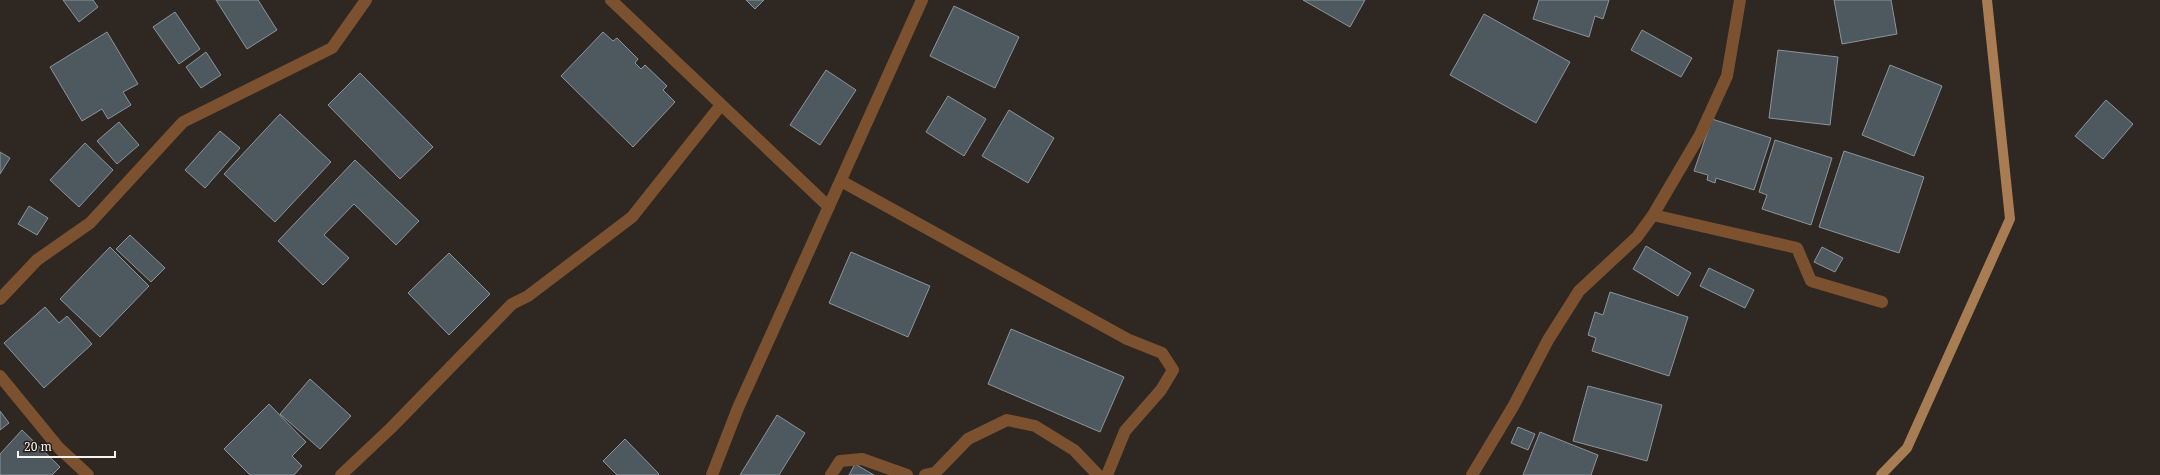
<svg xmlns="http://www.w3.org/2000/svg" width="2160" height="475" viewBox="0 0 2160 475" font-family="'Noto Serif',serif">
<rect width="100%" height="100%" fill="#2f2721"/>
<g fill="none" stroke-linecap="round" stroke-linejoin="round">
<!-- stream -->
<path stroke="#a87d53" stroke-width="10" d="M 1881,475 L 1907,448 L 2010,219 L 1987,0"/>
</g>
<!-- building -->
<path fill="#4e595f" stroke="#8a959c" d="M 63,0 L 93,0 L 98,7 L 79,22 Z
M 216,0 L 258,0 L 277,30 L 247,49 Z
M 746,0 L 764,0 L 755,9 Z
M 1303,0 L 1365,0 L 1350,27 Z
M 1539,0 L 1609,0 L 1603,19 L 1595,16 L 1589,37 L 1533,19 Z
M 1834,0 L 1891,0 L 1897,34 L 1842,44 Z
M 954,6 L 1019,37 L 995,88 L 930,56 Z
M 175,12 L 200,49 L 179,64 L 153,27 Z
M 1484,14 L 1570,62 L 1536,123 L 1450,75 Z
M 1642,30 L 1692,58 L 1681,77 L 1631,50 Z
M 107,32 L 138,84 L 123,92 L 131,105 L 108,119 L 102,109 L 82,121 L 50,67 Z
M 603,32 L 613,41 L 617,38 L 638,59 L 635,63 L 641,69 L 645,65 L 667,86 L 663,90 L 675,102 L 633,147 L 561,76 Z
M 1778,50 L 1838,57 L 1830,125 L 1769,118 Z
M 206,52 L 221,75 L 201,88 L 186,67 Z
M 1890,65 L 1942,86 L 1914,156 L 1862,135 Z
M 826,70 L 856,90 L 820,145 L 790,125 Z
M 360,73 L 433,147 L 400,179 L 328,105 Z
M 948,96 L 986,119 L 964,156 L 926,132 Z
M 2106,100 L 2133,124 L 2103,159 L 2075,136 Z
M 1009,110 L 1054,138 L 1028,183 L 982,156 Z
M 280,114 L 331,162 L 275,222 L 224,174 Z
M 1712,119 L 1771,138 L 1754,190 L 1716,178 L 1715,183 L 1707,180 L 1708,175 L 1694,171 Z
M 119,122 L 139,145 L 117,164 L 97,141 Z
M 220,131 L 240,148 L 205,188 L 185,170 Z
M 1775,140 L 1832,158 L 1811,225 L 1762,209 L 1767,195 L 1759,192 Z
M 85,143 L 113,170 L 79,207 L 50,180 Z
M 1844,151 L 1924,177 L 1899,253 L 1819,227 Z
M 0,152 L 10,158 L 0,174 Z
M 355,160 L 419,221 L 396,245 L 354,204 L 324,235 L 349,258 L 323,285 L 278,241 Z
M 29,206 L 48,218 L 37,235 L 18,224 Z
M 130,235 L 165,268 L 151,282 L 116,249 Z
M 1646,246 L 1691,273 L 1678,296 L 1633,269 Z
M 110,247 L 149,286 L 100,337 L 60,299 Z
M 1822,247 L 1843,258 L 1835,272 L 1814,262 Z
M 851,252 L 930,286 L 908,337 L 829,303 Z
M 449,253 L 490,294 L 449,335 L 408,293 Z
M 1709,268 L 1754,290 L 1745,308 L 1700,286 Z
M 1610,292 L 1688,317 L 1669,376 L 1592,351 L 1596,338 L 1588,335 L 1595,312 L 1603,315 Z
M 45,307 L 59,323 L 67,316 L 92,344 L 44,388 L 4,343 Z
M 1011,329 L 1124,377 L 1100,432 L 988,384 Z
M 310,379 L 351,416 L 320,449 L 280,414 Z
M 1588,386 L 1662,405 L 1647,461 L 1573,441 Z
M 269,404 L 306,442 L 292,456 L 302,466 L 294,475 L 250,475 L 224,449 Z
M 0,411 L 9,423 L 0,430 Z
M 777,415 L 805,433 L 779,475 L 740,475 Z
M 1518,427 L 1535,434 L 1528,450 L 1511,443 Z
M 22,430 L 60,467 L 52,475 L 0,475 L 0,454 Z
M 1540,432 L 1598,455 L 1591,475 L 1523,475 Z
M 625,439 L 659,474 L 657,475 L 617,475 L 603,461 Z
M 855,464 L 874,475 L 849,475 Z"/>
<g fill="none" stroke-linecap="round" stroke-linejoin="round">
<!-- minor -->
<path stroke="#7c5130" stroke-width="12" d="M 611,0 L 829,207
M 841,181 L 1127,339 L 1162,353 L 1173,370 L 1161,390 L 1125,431 L 1107,475
M 1653,215 L 1797,248 L 1811,281 L 1882,302
M 0,299 L 37,260 L 90,223 L 183,122 L 332,48 L 366,0
M 0,376 L 59,448 L 88,475
M 341,475 L 391,428 L 512,304 L 528,296 L 632,217 L 721,105
M 712,475 L 738,408 L 922,0
M 831,475 L 840,461 L 862,459 L 907,475
M 925,475 L 935,473 L 968,439 L 1007,420 L 1035,426 L 1074,450 L 1098,475
M 1472,475 L 1514,405 L 1548,340 L 1579,291 L 1637,237 L 1653,215 L 1700,135 L 1727,76 L 1740,0"/>
</g>
<!-- scale -->
<path d="M18 451v6h97v-6" fill="none" stroke="#f9f3ef" stroke-width="2"/>
<text x="24" y="451" font-size="12" fill="#f9f3ef" stroke="#251d17" stroke-width="3" paint-order="stroke">20 m</text>
</svg>
